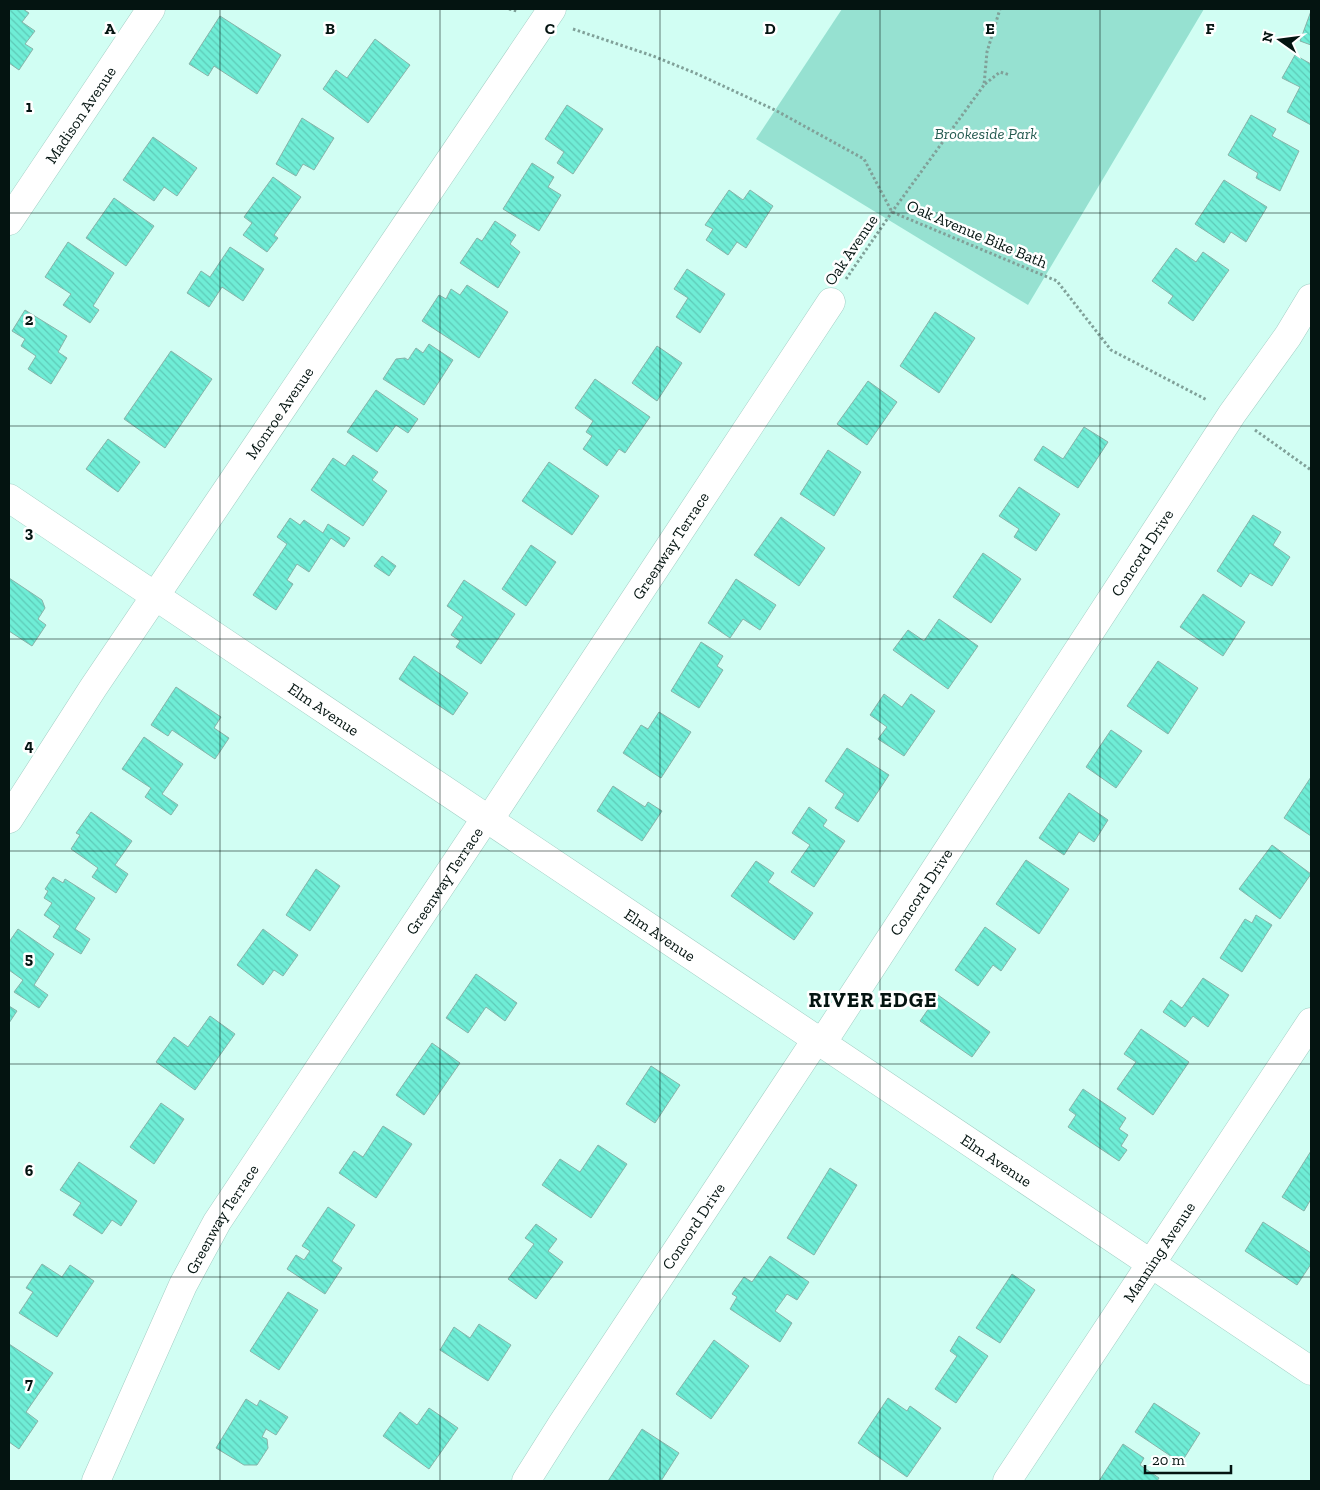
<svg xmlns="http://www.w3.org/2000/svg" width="1320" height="1490" viewBox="0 0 1320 1490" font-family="'Zilla Slab',serif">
<defs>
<pattern id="building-back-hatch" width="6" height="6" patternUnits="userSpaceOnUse" patternTransform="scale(1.25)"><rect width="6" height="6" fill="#6fedd6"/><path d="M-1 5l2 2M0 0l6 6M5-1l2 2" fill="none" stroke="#5ecab7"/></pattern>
</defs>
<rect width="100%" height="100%" fill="#d1fef3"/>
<!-- park -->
<path fill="#96e1d1" d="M 842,9 L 1204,9 L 1028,305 L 756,139 Z"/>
<!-- building -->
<path fill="url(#building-back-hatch)" stroke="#88b3a9" d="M 9,9 L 23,9 L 29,13 L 22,22 L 35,31 L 25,44 L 33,49 L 19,70 L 9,63 Z
M 1311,11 L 1311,45 L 1300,41 Z
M 220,16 L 281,55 L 257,94 L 214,66 L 208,76 L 189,64 Z
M 375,39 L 410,65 L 368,123 L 323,89 L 336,70 L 347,78 Z
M 1295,55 L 1311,64 L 1311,125 L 1287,112 L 1300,87 L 1282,78 Z
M 567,105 L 603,129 L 573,174 L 557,163 L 564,152 L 545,139 Z
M 1251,115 L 1276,129 L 1272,136 L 1299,151 L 1280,191 L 1256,178 L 1258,173 L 1228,155 Z
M 302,118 L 334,138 L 314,170 L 303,164 L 296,176 L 276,164 Z
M 153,137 L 197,168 L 177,196 L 164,187 L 154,201 L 123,180 Z
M 532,163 L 554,177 L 548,187 L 561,195 L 539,231 L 503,209 Z
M 273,177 L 301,197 L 274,235 L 278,238 L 267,252 L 243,235 L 252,223 L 244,217 Z
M 1224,180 L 1267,207 L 1246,242 L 1231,232 L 1224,243 L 1195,224 Z
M 729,190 L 743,200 L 750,190 L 773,206 L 746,248 L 737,242 L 728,255 L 706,240 L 713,229 L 705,225 Z
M 114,198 L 154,226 L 126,266 L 86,238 Z
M 495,221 L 516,235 L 510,244 L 520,252 L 498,288 L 460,263 L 477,238 L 482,241 Z
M 68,242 L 114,273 L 93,306 L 99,310 L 90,323 L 63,305 L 71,294 L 45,277 Z
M 230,247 L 264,269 L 243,301 L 222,287 L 209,307 L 187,293 L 201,271 L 210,277 Z
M 1176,248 L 1196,262 L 1203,252 L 1229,270 L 1193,321 L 1168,303 L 1173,296 L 1152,281 Z
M 687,269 L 725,294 L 700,333 L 676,317 L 688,298 L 674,289 Z
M 467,285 L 508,312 L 479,358 L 422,321 L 439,295 L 446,299 L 451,289 L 460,295 Z
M 25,310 L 67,336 L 58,352 L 67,358 L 51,384 L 28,369 L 36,356 L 21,346 L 25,339 L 12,331 Z
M 935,312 L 975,338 L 939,393 L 900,366 Z
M 429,344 L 453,360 L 424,405 L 383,379 L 396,359 L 405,358 L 408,360 L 416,348 L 423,353 Z
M 657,346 L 682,363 L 657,401 L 632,383 Z
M 171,351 L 212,379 L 165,448 L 124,419 Z
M 595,379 L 650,417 L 625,453 L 619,449 L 607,466 L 583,449 L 592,436 L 586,432 L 593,421 L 575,408 Z
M 868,381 L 897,402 L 867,445 L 837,424 Z
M 376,390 L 418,419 L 408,433 L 396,425 L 377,452 L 347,432 Z
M 1084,427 L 1108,442 L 1078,488 L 1034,460 L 1043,446 L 1063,459 Z
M 108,439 L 140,462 L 118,492 L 86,469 Z
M 828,450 L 861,472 L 834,516 L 800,494 Z
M 353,455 L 378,472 L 372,480 L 387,491 L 363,526 L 311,490 L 333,458 L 345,466 Z
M 549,462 L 599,496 L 572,535 L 522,501 Z
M 1019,487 L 1060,514 L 1036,551 L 1014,537 L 1019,529 L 999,516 Z
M 1253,515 L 1281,532 L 1273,545 L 1290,557 L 1272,586 L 1250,573 L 1241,587 L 1217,571 Z
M 781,517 L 825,548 L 799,586 L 754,555 Z
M 290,518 L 300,525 L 304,520 L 323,533 L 328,524 L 350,538 L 344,547 L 331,538 L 309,572 L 297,564 L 287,580 L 293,584 L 276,610 L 253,595 L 287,544 L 277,537 Z
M 531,545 L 556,562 L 526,606 L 502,589 Z
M 983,553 L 1021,579 L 991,623 L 953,597 Z
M 382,556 L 396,566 L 389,576 L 374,566 Z
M 9,578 L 42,600 L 45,608 L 38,619 L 46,625 L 32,646 L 9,631 Z
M 736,579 L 776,605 L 760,630 L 743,619 L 730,638 L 708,623 Z
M 464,580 L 515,614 L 481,664 L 456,647 L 460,641 L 451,635 L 463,617 L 447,606 Z
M 1203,594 L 1245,622 L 1223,656 L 1180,627 Z
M 939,619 L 978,646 L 948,689 L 893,650 L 908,630 L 924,641 Z
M 701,642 L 723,656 L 717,666 L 723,670 L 699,708 L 671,691 Z
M 414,656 L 468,693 L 453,715 L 399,679 Z
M 1158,661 L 1198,688 L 1168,734 L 1127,706 Z
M 176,687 L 221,717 L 214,728 L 229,738 L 215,759 L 172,730 L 168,736 L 151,725 Z
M 884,694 L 902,707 L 911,694 L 935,711 L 904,756 L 878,739 L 887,727 L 870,715 Z
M 659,712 L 691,732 L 661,778 L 623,753 L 641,725 L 648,729 Z
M 1111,730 L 1142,751 L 1116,788 L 1086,767 Z
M 144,737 L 183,764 L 162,794 L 178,805 L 171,815 L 145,797 L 151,788 L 122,769 Z
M 847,748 L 889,775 L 858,822 L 835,808 L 844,794 L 825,781 Z
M 1311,777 L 1311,836 L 1284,818 Z
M 613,786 L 645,807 L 648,802 L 662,811 L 642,841 L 597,811 Z
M 1069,793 L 1108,820 L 1094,842 L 1079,832 L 1064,855 L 1039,838 Z
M 809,807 L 827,820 L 823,826 L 845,841 L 814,887 L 791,872 L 810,845 L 792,833 Z
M 91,812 L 132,841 L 115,865 L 128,874 L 116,893 L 92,877 L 98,868 L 71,849 L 80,835 L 76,833 Z
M 1272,845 L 1311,874 L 1280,919 L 1239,889 Z
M 1026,860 L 1069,889 L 1039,934 L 996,904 Z
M 756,861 L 774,873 L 768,882 L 813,913 L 794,940 L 731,896 Z
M 316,869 L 340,886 L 310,931 L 286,915 Z
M 53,877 L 63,883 L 65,879 L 95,898 L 75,929 L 90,939 L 81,954 L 53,937 L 60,926 L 44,915 L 52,903 L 44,898 L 48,891 L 45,889 Z
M 1256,915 L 1272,925 L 1242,972 L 1220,958 L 1245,919 L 1252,923 Z
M 985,927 L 1016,949 L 1001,971 L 993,965 L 978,986 L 955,970 Z
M 18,929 L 54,954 L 34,985 L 48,995 L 39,1008 L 14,992 L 23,980 L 9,970 L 9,942 Z
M 263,929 L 298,955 L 283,976 L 274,970 L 263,985 L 237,965 Z
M 476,974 L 517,1003 L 505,1021 L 486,1007 L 468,1033 L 446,1018 Z
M 1203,978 L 1229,995 L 1208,1027 L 1193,1016 L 1185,1027 L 1163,1012 L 1171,1000 L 1182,1008 Z
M 938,995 L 990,1032 L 972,1057 L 920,1021 Z
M 9,1006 L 17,1011 L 9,1023 Z
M 210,1016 L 235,1034 L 195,1090 L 156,1062 L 174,1037 L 188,1047 Z
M 1141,1029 L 1189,1062 L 1153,1115 L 1117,1089 L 1136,1062 L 1124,1054 Z
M 432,1043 L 460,1063 L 424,1115 L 396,1095 Z
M 651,1066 L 680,1085 L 655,1123 L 626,1104 Z
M 1083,1089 L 1126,1118 L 1119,1129 L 1128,1135 L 1121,1146 L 1127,1150 L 1119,1161 L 1068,1127 L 1076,1115 L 1069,1110 Z
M 161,1103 L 184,1119 L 154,1164 L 130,1147 Z
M 383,1126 L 412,1144 L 376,1198 L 339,1173 L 354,1151 L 363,1157 Z
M 598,1145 L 627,1164 L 591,1218 L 542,1185 L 560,1159 L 580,1172 Z
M 1311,1151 L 1311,1199 L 1304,1211 L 1282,1197 Z
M 79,1162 L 137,1201 L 121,1226 L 112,1220 L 102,1234 L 73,1215 L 81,1203 L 60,1190 Z
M 830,1168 L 857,1185 L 814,1255 L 787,1238 Z
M 328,1207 L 355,1225 L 332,1261 L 342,1268 L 325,1294 L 287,1269 L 296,1255 L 304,1260 L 310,1251 L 302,1246 Z
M 1263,1222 L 1311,1253 L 1311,1264 L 1297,1285 L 1245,1251 Z
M 536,1224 L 557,1239 L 548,1251 L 563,1262 L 536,1299 L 508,1279 L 534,1244 L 525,1238 Z
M 770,1256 L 809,1282 L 797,1300 L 787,1294 L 775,1311 L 792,1323 L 780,1342 L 730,1309 L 737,1297 L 732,1294 L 744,1277 L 752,1282 Z
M 42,1264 L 62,1277 L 70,1265 L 94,1281 L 57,1337 L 19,1313 L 33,1292 L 26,1288 Z
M 1012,1274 L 1035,1290 L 1000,1343 L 976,1328 Z
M 288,1292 L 318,1310 L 279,1370 L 250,1351 Z
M 479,1324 L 511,1345 L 488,1381 L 440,1350 L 454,1327 L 470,1338 Z
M 959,1336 L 988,1356 L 956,1403 L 935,1389 L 957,1356 L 950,1351 Z
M 714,1340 L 749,1366 L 711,1419 L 676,1394 Z
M 9,1344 L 53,1373 L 26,1412 L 38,1421 L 19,1449 L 9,1442 Z
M 888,1398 L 907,1411 L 910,1406 L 941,1428 L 907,1477 L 858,1443 Z
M 246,1399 L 257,1406 L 260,1400 L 288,1417 L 276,1435 L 266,1429 L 262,1437 L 267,1439 L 268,1448 L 257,1465 L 244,1465 L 216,1448 Z
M 1154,1403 L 1200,1433 L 1181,1463 L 1135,1432 Z
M 429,1408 L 458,1428 L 429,1469 L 383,1436 L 400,1412 L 417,1425 Z
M 642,1429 L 679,1453 L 661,1481 L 608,1481 Z
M 1123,1444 L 1144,1458 L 1140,1465 L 1159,1478 L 1157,1481 L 1099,1481 Z"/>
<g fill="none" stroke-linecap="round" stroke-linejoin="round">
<!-- minor casing -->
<g stroke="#a2cec4" stroke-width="29">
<g id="minor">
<path id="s1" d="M 9,221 L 151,9"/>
<path id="s2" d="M 9,498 L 1311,1371"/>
<path id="s3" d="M 9,819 L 93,688 L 552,9"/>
<path id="s4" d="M 96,1481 L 183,1285 L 217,1222 L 485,819 L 495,811 L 831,302"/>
<path id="s5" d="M 526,1481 L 562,1424 L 816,1040 L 828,1034 L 1232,414 L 1288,336 L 1311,298"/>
<path id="s6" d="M 1007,1481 L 1311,1022"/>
</g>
</g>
<!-- path -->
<path stroke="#80a199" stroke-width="3" stroke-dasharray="2.5 2.5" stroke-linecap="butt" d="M 509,9 L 517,11
M 573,29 L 653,56 L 695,73 L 775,110 L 864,159 L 892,212 L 1057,281 L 1111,350 L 1207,400
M 985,84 L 1000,72 L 1010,75
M 846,279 L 892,212 L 984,85 L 987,52 L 1000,9
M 1255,430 L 1311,470"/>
<!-- minor -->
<use href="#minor" stroke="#fff" stroke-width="28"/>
</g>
<!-- grid -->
<path fill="none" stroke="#041411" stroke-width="1" stroke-opacity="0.55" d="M 220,9 L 220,1481M 440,9 L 440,1481M 660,9 L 660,1481M 880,9 L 880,1481M 1100,9 L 1100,1481M 9,213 L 1311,213M 9,426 L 1311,426M 9,639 L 1311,639M 9,851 L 1311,851M 9,1064 L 1311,1064M 9,1277 L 1311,1277"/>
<g text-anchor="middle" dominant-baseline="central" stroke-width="5" stroke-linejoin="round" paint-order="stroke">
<!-- street labels -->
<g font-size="16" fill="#041411" stroke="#fff">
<text stroke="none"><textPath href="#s1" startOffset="128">Madison Avenue</textPath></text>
<text transform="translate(977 234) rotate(23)">Oak Avenue Bike Bath</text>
<text transform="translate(851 250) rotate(-56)">Oak Avenue</text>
<text stroke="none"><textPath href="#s3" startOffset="488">Monroe Avenue</textPath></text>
<text stroke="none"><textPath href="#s4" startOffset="1101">Greenway Terrace</textPath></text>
<text stroke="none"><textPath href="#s5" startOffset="1116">Concord Drive</textPath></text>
<text stroke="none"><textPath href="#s2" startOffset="379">Elm Avenue</textPath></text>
<text stroke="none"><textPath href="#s4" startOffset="696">Greenway Terrace</textPath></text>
<text stroke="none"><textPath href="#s5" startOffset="711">Concord Drive</textPath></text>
<text stroke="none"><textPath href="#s2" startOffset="784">Elm Avenue</textPath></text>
<text stroke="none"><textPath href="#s2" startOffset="1189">Elm Avenue</textPath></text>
<text stroke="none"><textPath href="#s4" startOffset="291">Greenway Terrace</textPath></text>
<text stroke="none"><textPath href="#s5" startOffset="305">Concord Drive</textPath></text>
<text stroke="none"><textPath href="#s6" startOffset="275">Manning Avenue</textPath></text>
</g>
<!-- park labels -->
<g font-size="16" font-style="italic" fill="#265b51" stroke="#fff">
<text x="986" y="133">Brookeside Park</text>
</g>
<!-- district labels -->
<g font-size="21" font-weight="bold" letter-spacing="1" fill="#041411" stroke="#fff">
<text x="873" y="999">RIVER EDGE</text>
</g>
</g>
<g font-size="16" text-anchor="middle" font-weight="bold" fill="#041411" stroke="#fff" stroke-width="5" stroke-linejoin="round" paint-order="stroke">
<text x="110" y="34">A</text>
<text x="330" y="34">B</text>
<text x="550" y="34">C</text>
<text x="770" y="34">D</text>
<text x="990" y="34">E</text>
<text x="1210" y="34">F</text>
<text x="29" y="112">1</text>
<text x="29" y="325">2</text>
<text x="29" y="538">3</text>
<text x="29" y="751">4</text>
<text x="29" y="964">5</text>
<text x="29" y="1176">6</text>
<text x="29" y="1389">7</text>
</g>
<!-- border -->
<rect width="1320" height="1490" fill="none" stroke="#041411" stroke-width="20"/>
<!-- north arrow -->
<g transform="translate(1280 40) rotate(284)" stroke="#ffffff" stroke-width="4" paint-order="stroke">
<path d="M0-4L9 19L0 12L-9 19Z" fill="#041411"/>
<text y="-8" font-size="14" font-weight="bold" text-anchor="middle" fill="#041411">N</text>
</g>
<!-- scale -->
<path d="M1145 1465v8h86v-8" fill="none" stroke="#041411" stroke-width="2.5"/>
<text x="1152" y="1465" font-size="15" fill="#041411" stroke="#ffffff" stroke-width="4" paint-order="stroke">20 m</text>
</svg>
